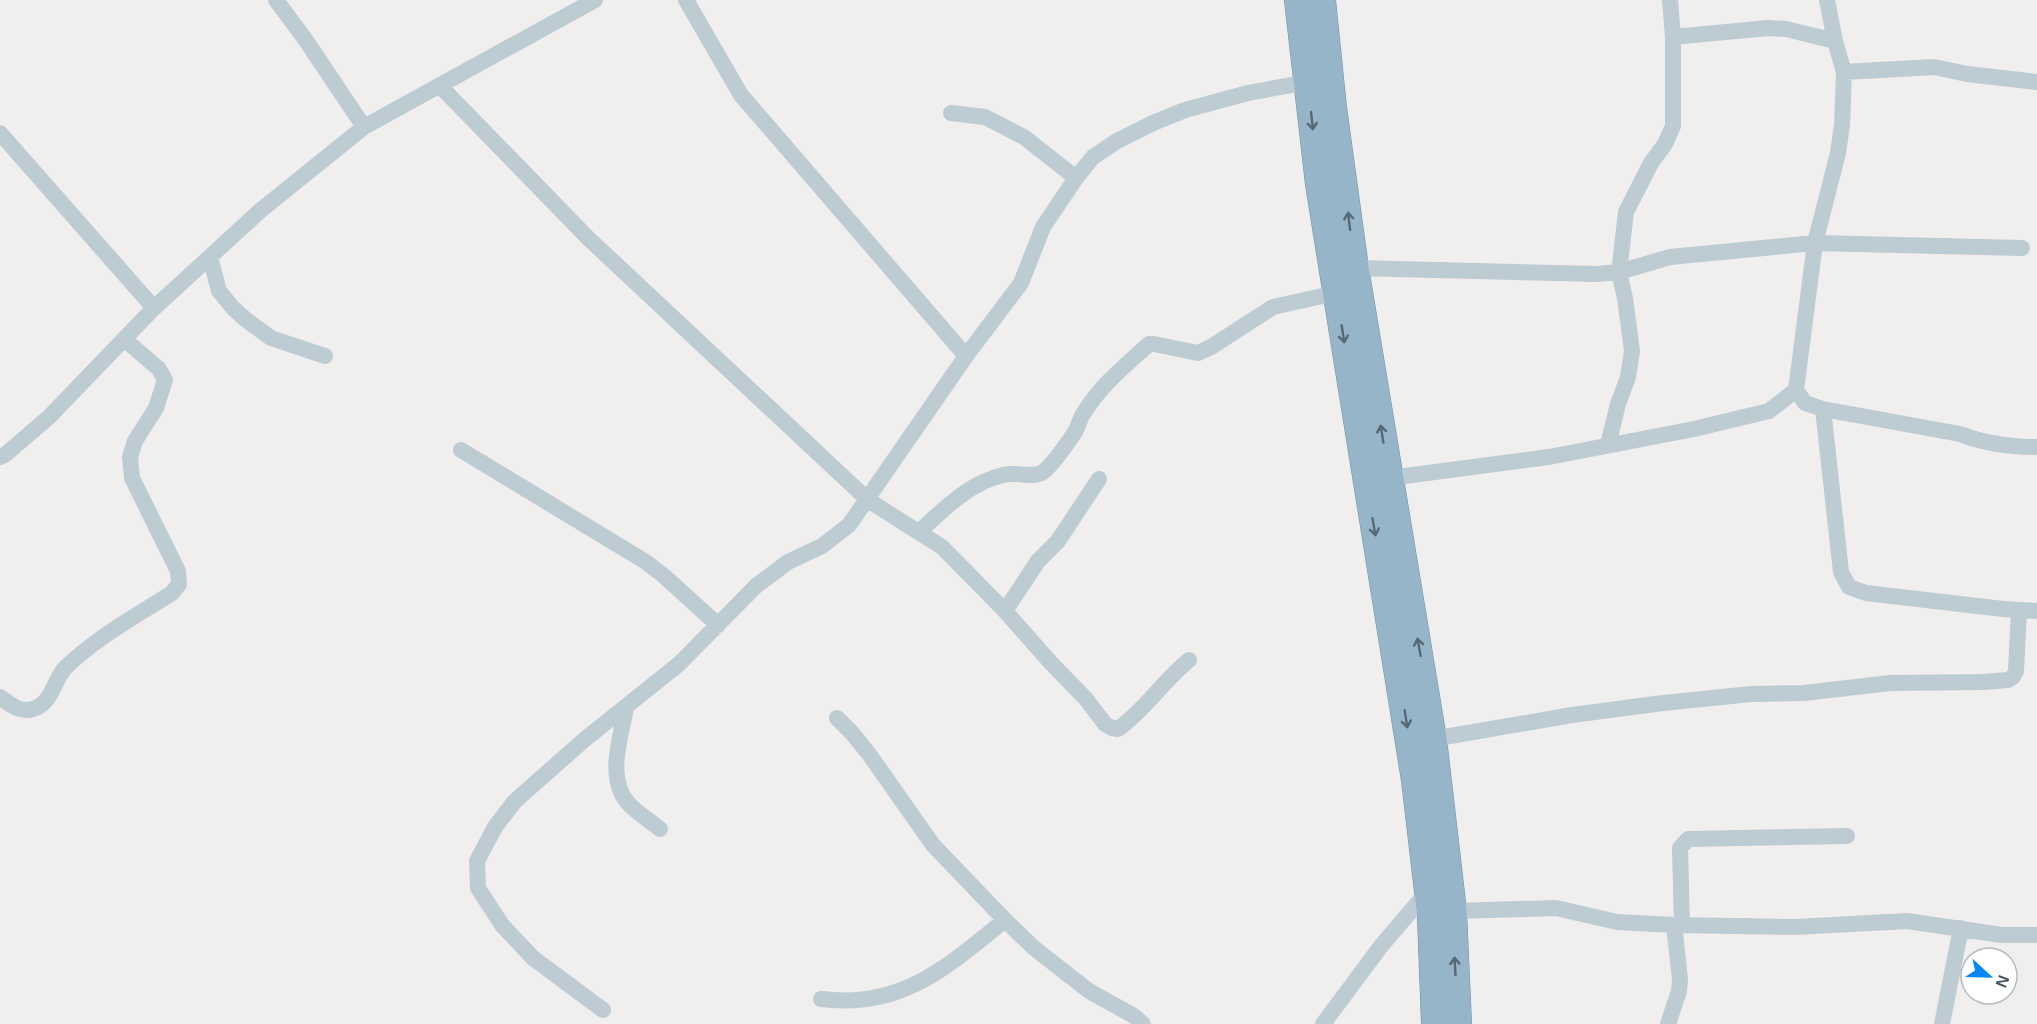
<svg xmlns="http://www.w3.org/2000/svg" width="2037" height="1024" viewBox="0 0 2037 1024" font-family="Helvetica,sans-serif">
<rect width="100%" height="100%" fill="#f1eeee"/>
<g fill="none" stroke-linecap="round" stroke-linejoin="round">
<!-- trunk casing -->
<g stroke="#6c93ae" stroke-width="28">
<path id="trunk" d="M 1298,0 L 1319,184 L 1415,780 L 1431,917 L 1435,1024
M 1322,0 L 1333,108 L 1355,268 L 1433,739 L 1453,911 L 1458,1024"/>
</g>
<!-- minor -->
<path stroke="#bdcbd2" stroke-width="16" d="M 276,0 L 305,39 L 364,127
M 686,0 L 741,95 L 966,356
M 1827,0 L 1835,41 L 1844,72 L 1842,125 L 1838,153 L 1815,243 L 1796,390 L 1805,403 L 1823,409 L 1960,434 C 1986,444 2010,447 2037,447
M 1673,37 L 1768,28 L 1786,29 L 1835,41
M 1844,72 L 1934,67 L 1967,74 L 2037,82
M 440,86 L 588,238 L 868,500 L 942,547 L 1005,611 L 1051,663 L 1086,699 L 1105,724 L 1112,728 L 1118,729 C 1145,710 1163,681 1189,660
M 951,113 L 985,117 L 1024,137 L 1076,178
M 0,133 L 154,308
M 210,257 L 219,291 L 233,308 L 245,319 L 271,338 L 325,356
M 1355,268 L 1597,274 L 1619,272 L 1670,257 L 1815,243 L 2022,248
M 1823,409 L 1841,572 L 1849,587 L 1866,593 L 2003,609 L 2037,611
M 1608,445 L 1618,404 L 1628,377 L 1632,351 L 1625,298 L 1619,272 L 1626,212 L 1651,163 L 1665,144 L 1673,126 L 1673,37 L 1670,0
M 461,450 L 646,562 L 664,576 L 718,625
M 0,457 L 6,454 L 49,417 L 154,308 L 261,210 L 364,127 L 595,0
M 1382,479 L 1549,457 L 1694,429 L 1769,411 L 1796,390
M 920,531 C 945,508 969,483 1003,475 C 1017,471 1032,479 1043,472 C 1053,465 1068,442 1075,432 C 1079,425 1080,417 1085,411 C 1101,385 1126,365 1149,344 L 1154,344 L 1198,353 L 1211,347 L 1273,307 L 1336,293
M 1005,611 L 1038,561 L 1058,541 L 1099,479
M 0,697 C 10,704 19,713 33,709 C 53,703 53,680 66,667 C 97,637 136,616 172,593 L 179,584 L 178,571 L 132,478 L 130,457 L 135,441 L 156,408 L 165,380 L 159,369 L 124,339
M 626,708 C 621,736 606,778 628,803 C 637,813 650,821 660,829
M 837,718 L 852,733 L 869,754 L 933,845 L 1005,920 L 1034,948 L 1089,991 L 1134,1016 L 1143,1024
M 1433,739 L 1572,715 L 1663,703 L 1751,694 L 1804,693 L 1890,683 L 1983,682 L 2008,680 L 2013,677 L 2016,671 L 2019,610
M 1453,911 L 1556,908 L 1617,922 L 1674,925 L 1796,927 L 1907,921 L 2002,935 L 2037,935
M 1682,925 L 1680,848 L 1688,839 L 1847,836
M 821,999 C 902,1009 947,967 1005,920
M 603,1010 L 533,958 L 502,925 L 478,888 L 477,861 L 495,827 L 515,801 L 584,740 L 679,664 L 756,586 L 788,562 L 822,546 L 849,525 L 966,356 L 1021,283 L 1043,227 L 1076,178 L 1093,157 L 1117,141 L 1153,123 L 1185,110 L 1248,93 L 1308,82
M 1323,1024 L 1381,946 L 1428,891
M 1668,1024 L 1679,991 L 1680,979 L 1674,925
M 1942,1024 L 1961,928"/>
<!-- trunk -->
<use href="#trunk" stroke="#96b5c9" stroke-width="27"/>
</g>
<!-- one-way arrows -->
<defs><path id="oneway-shaft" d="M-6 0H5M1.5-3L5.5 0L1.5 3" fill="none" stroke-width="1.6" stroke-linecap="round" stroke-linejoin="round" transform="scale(1.5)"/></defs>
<g stroke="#556873">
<use href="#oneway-shaft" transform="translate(1312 121) rotate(84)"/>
<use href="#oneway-shaft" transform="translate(1349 221) rotate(-97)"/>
<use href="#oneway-shaft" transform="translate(1343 334) rotate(81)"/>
<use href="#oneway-shaft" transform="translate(1382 434) rotate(-99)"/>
<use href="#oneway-shaft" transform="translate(1374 527) rotate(80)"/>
<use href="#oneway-shaft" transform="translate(1419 647) rotate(-100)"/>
<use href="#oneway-shaft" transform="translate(1406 719) rotate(81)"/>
<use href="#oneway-shaft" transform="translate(1455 966) rotate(-93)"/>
</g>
<!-- north arrow -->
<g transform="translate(1989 976) rotate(112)"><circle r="28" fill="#ffffff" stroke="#b5bbbf" stroke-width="1.5"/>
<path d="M0-4.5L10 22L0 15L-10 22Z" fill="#0889f1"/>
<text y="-9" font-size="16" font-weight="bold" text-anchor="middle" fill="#45555e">N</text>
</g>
</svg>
